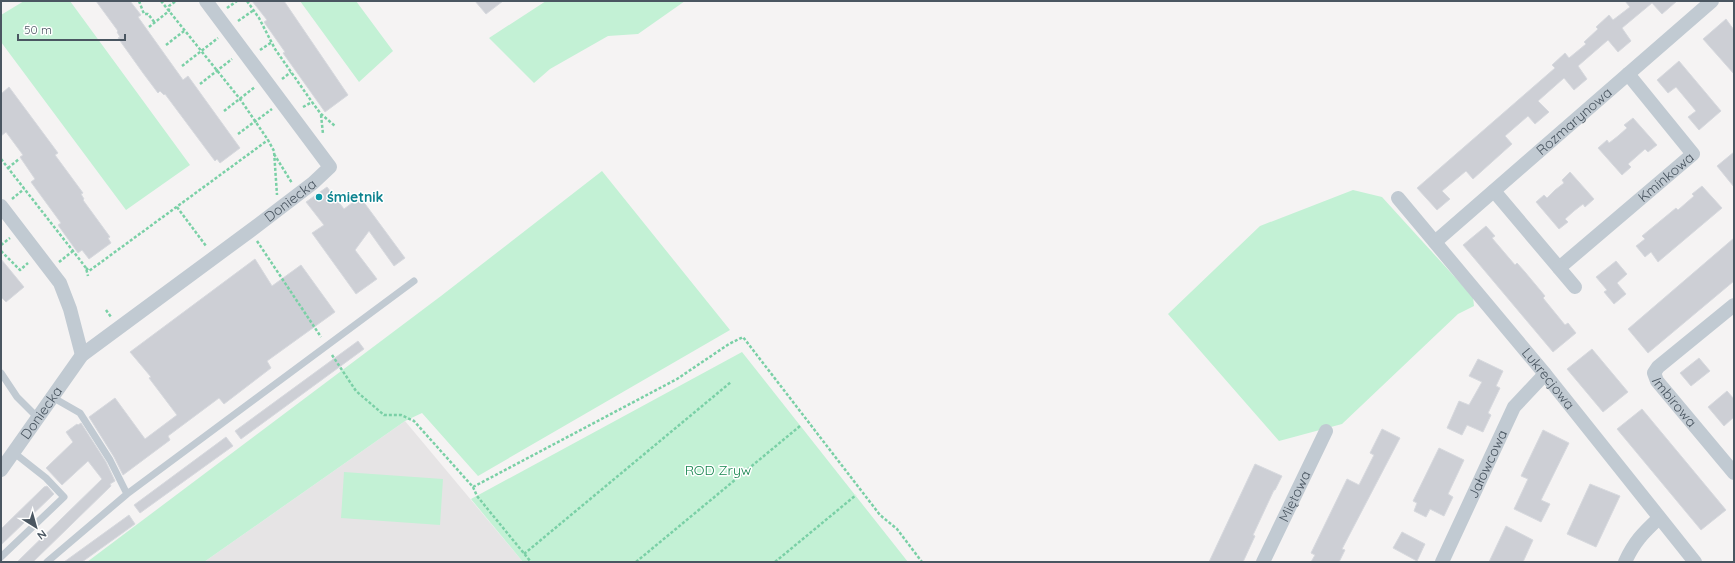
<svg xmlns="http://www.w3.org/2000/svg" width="1735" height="563" viewBox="0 0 1735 563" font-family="Quicksand,sans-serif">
<rect width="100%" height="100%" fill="#f5f3f3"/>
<!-- education -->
<path fill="#e6e4e5" d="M 405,421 L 523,562 L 204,562 Z"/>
<!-- green -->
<path fill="#c3f1d5" d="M 24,1 L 70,1 L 190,165 L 126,210 L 1,42 L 1,15 Z
M 300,1 L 356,1 L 393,51 L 359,82 Z
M 546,1 L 685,1 L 638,34 L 608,36 L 550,69 L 534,83 L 489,38 Z
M 602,171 L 730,330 L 478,476 L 422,413 L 405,421 L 204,562 L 87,562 L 441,296 Z
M 1353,190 L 1382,197 L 1473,297 L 1474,306 L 1458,314 L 1342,424 L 1279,441 L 1168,314 L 1260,226 Z
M 742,352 L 908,562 L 523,562 L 471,499 Z
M 344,472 L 443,479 L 440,525 L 341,518 Z"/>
<!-- building -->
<path fill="#cdcfd5" stroke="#d7d9de" d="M 96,1 L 130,1 L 141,15 L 138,17 L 183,80 L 188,76 L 240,148 L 220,163 L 217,159 L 215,161 L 165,94 L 164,95 L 160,91 L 158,93 L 143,73 L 118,38 L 120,37 L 117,32 L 118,31 Z
M 252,1 L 284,1 L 348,95 L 325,112 L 283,53 L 285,52 L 264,22 L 267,20 Z
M 475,1 L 503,1 L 486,14 Z
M 1625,1 L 1677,1 L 1662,14 L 1652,3 L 1622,28 L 1631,41 L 1618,52 L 1608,40 L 1578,66 L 1587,79 L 1574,90 L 1564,78 L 1538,101 L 1549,112 L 1535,124 L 1528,116 L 1505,136 L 1512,144 L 1473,179 L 1466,171 L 1442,191 L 1450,199 L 1437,210 L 1417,188 L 1555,68 L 1552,65 L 1565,53 L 1569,58 L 1586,44 L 1584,42 L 1598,29 L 1596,27 L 1609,15 L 1613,20 L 1630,7 Z
M 1726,19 L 1734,30 L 1734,74 L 1703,39 Z
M 1679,61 L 1721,111 L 1699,130 L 1688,117 L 1696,111 L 1676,87 L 1668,93 L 1657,80 Z
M 9,87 L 58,153 L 55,155 L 83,193 L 81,194 L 84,199 L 83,200 L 110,237 L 108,238 L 111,243 L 89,259 L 82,250 L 78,253 L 58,225 L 61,223 L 31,182 L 35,179 L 20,157 L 23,155 L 6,132 L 1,136 L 1,94 Z
M 1633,118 L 1657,145 L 1648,152 L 1645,149 L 1628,164 L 1631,167 L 1622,175 L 1598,148 L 1607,140 L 1609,143 L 1618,136 L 1627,128 L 1624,125 Z
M 1734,152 L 1734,187 L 1717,166 Z
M 1570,172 L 1594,199 L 1585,207 L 1583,204 L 1574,211 L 1565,219 L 1568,222 L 1559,229 L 1536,202 L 1544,195 L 1547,198 L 1555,190 L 1564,183 L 1562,180 Z
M 1702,186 L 1722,208 L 1658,262 L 1651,252 L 1645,257 L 1636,246 L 1645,239 L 1642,236 L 1676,208 L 1678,210 L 1694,196 L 1692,194 Z
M 327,187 L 344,209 L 360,197 L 405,258 L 394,266 L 369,231 L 355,250 L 377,279 L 356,294 L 312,233 L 324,225 L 306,202 Z
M 1486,226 L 1495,236 L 1492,238 L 1515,265 L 1517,263 L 1525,272 L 1545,296 L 1543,298 L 1565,325 L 1568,323 L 1576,333 L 1553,352 L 1463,245 Z
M 1734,238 L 1734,281 L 1648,353 L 1628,329 Z
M 1,259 L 24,287 L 6,302 L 1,297 Z
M 255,259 L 272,286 L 301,265 L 335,312 L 267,361 L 271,368 L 224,404 L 219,398 L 168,436 L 170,440 L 123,475 L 114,457 L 89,417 L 115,398 L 145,439 L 177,415 L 149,378 L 151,377 L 130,352 Z
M 1616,261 L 1627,274 L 1617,283 L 1626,294 L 1614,304 L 1604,292 L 1607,290 L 1596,277 Z
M 358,341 L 364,349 L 241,439 L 235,431 Z
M 1592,349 L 1628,392 L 1603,412 L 1567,369 Z
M 1699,358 L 1710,371 L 1691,386 L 1680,373 Z
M 1478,359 L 1503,371 L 1496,386 L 1500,388 L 1488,413 L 1491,415 L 1483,432 L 1467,425 L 1462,435 L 1447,428 L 1459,401 L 1469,405 L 1482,382 L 1469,376 Z
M 1727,391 L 1734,399 L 1734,417 L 1724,426 L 1708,407 Z
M 1642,409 L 1726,510 L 1701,530 L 1617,429 Z
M 81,423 L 106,462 L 115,481 L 110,484 L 111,486 L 33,562 L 17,562 L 102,479 L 88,461 L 62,485 L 46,468 L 73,442 L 66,432 L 77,424 L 78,425 Z
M 1382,429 L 1400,438 L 1342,549 L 1345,550 L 1339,562 L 1311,562 L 1315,555 L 1311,553 L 1347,479 L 1359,485 L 1374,455 L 1370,453 Z
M 1543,430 L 1569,443 L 1541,500 L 1550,504 L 1541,522 L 1514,509 L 1528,479 L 1521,476 Z
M 226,437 L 233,446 L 140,513 L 134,505 Z
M 1439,448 L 1464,460 L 1448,494 L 1453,497 L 1444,516 L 1430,509 L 1426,517 L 1414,511 L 1417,503 L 1413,501 Z
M 1255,464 L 1282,476 L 1275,490 L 1274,490 L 1253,535 L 1255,536 L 1243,562 L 1209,562 Z
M 1590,484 L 1620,496 L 1596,547 L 1567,534 Z
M 47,486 L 54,494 L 1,545 L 1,529 L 44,487 Z
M 129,515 L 135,524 L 82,562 L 64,562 Z
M 1506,526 L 1533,540 L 1523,562 L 1489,562 Z
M 1402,532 L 1425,544 L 1417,561 L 1393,548 Z"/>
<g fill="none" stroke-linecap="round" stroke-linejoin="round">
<!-- path -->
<path stroke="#7ad0a6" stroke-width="2.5" stroke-dasharray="3 2" stroke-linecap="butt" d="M 139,1 L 144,14 L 148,14 L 155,23
M 161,1 L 240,99 L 268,140 L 274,151 L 277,195
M 247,1 L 259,18 L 275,49 L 312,102 L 321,114 L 335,126
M 227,8 L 237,1
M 238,21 L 254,10
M 149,27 L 169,11 L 169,6 L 176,1
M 166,45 L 184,31
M 260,50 L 272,42
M 182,66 L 218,38
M 282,79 L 291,72
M 200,84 L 232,59
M 303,107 L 312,102
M 224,111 L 255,87
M 321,115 L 323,134
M 238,134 L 272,109
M 274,154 L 292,183
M 1,159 L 80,260 L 86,268 L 88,276
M 8,168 L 19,159
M 12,199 L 24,189
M 177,207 L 206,246
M 257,241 L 321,337
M 1,245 L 10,238
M 1,251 L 20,270 L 28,263
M 59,262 L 73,251
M 86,268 L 89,271 L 268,140
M 106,310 L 111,317
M 332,355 L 356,391 L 384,415 L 401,415 L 414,421 L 473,487 L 677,379 L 729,344 L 743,337 L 880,515 L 897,529 L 922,562
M 473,487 L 477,496 L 531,562
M 524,554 L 731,382
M 636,562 L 800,426
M 775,562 L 856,495"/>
<!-- service -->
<path stroke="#c1cad2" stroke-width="7" d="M 1,373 L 17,397 L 38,418
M 127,494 L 414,281
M 1,557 L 64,497 L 46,478 L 13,452
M 47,562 L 127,494 L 110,460 L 80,413 L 52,397"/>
<!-- minor -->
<g stroke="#c1cad2" stroke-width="14">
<path id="s1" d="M 1494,191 L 1559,268 L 1693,154 L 1628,74"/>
<path id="s2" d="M 1398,198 L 1545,374 L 1695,562"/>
<path d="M 1,206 L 60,283 L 70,309 L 82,355"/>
<path id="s3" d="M 1435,242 L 1712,1"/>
<path d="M 1559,268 L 1575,287"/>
<path id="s4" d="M 1734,305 L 1658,367 L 1654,373 L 1657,381 L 1734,473"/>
<path id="s5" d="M 1,470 L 82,355 L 250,231 L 313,183 L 330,167 L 206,1"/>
<path id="s6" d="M 1263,562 L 1326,431"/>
<path id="s7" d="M 1442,562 L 1514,407 L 1545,374"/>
<path d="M 1625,562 C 1634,542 1643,533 1659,518"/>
</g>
</g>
<!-- markers -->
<circle fill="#0f9aa8" stroke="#fff" stroke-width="1.5" cx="319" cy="197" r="4"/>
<g text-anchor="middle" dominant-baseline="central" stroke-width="3" stroke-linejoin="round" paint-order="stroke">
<!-- street labels -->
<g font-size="14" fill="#4a5661" stroke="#fff">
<text stroke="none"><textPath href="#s3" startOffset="184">Rozmarynowa</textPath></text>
<text stroke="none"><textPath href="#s1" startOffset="241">Kminkowa</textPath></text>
<text stroke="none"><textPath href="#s5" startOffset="400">Doniecka</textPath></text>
<text stroke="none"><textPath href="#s2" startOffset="235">Lukrecjowa</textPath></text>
<text stroke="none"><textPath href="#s4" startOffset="141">Imbirowa</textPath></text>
<text stroke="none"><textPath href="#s5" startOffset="70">Doniecka</textPath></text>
<text stroke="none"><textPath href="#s7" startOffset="108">Jałowcowa</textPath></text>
<text stroke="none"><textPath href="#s6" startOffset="73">Miętowa</textPath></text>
</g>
<!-- culture labels -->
<g font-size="14" font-weight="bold" fill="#0d838f" stroke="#fff" text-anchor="start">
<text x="327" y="197">śmietnik</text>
</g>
<!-- park labels -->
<g font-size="14" fill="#17864f" stroke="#fff">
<text x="718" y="470">ROD Zryw</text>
</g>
</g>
<!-- border -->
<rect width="1735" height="563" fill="none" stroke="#4a5661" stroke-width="4"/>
<!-- north arrow -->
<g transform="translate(36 527) rotate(143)" stroke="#ffffff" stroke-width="3" paint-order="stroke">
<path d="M0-3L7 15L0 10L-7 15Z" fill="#4a5661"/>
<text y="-6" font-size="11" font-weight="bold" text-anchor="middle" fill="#4a5661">N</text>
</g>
<!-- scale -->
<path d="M18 34v6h107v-6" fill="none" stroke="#4a5661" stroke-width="2"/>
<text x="24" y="34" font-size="12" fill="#4a5661" stroke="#ffffff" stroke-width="3" paint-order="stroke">50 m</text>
</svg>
